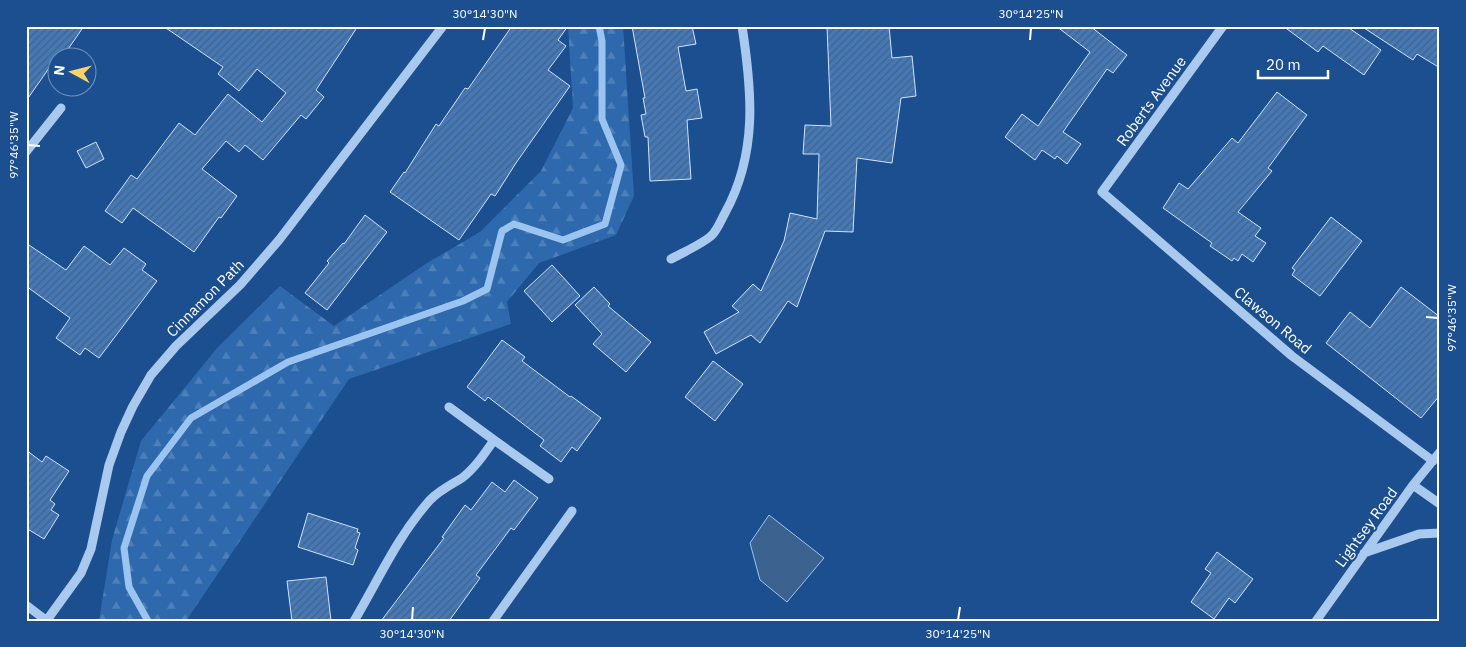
<svg xmlns="http://www.w3.org/2000/svg" width="1466" height="647" viewBox="0 0 1466 647" font-family="'IBM Plex Sans',sans-serif">
<defs>
<pattern id="forest-firs" width="22" height="20" patternUnits="userSpaceOnUse" patternTransform="scale(1.25)"><rect width="22" height="20" fill="#2e69ad"/><path d="M5 1l3.5 6h-7zM16 11l3.5 6h-7z" fill="#4d80b9"/></pattern>
<pattern id="building-hatch" width="6" height="6" patternUnits="userSpaceOnUse" patternTransform="scale(1.25)"><rect width="6" height="6" fill="#4478b7"/><path d="M-1 1l2-2M0 6l6-6M5 7l2-2" fill="none" stroke="#486282"/></pattern>
</defs>
<rect width="100%" height="100%" fill="#1b4f8f"/>
<!-- forest -->
<path fill="url(#forest-firs)" d="M 568,26 L 623,26 L 634,196 L 616,235 L 539,263 L 507,302 L 511,324 L 349,379 L 186,621 L 99,621 L 112,540 L 141,441 L 218,347 L 280,286 L 334,326 L 427,263 L 480,232 L 541,171 L 573,108 Z"/>
<!-- water -->
<path fill="#3c6290" stroke="#9cc4f0" d="M 769,515 L 824,558 L 787,602 L 760,580 L 750,543 Z"/>
<g fill="none" stroke-linecap="round" stroke-linejoin="round">
<!-- stream -->
<path stroke="#9cc4f0" stroke-width="7" d="M 148,621 L 129,587 L 124,548 L 147,476 L 191,418 L 288,362 L 463,301 L 487,289 L 502,231 L 514,224 L 563,240 L 605,224 L 621,165 L 602,119 L 602,41 L 599,26"/>
</g>
<!-- building -->
<path fill="url(#building-hatch)" stroke="#cfe3fa" d="M 32,26 L 84,26 L 62,58 L 58,58 L 58,63 L 54,61 L 26,101 L 26,33 Z
M 163,26 L 358,26 L 316,90 L 324,97 L 306,119 L 301,115 L 263,160 L 245,145 L 239,152 L 226,141 L 202,169 L 237,196 L 221,218 L 219,217 L 194,252 L 133,208 L 122,223 L 105,211 L 131,175 L 137,179 L 179,123 L 195,135 L 228,94 L 262,122 L 286,93 L 257,69 L 239,91 L 218,74 L 223,67 Z
M 512,26 L 568,26 L 558,40 L 566,46 L 548,70 L 570,86 L 516,163 L 495,196 L 491,194 L 459,240 L 390,192 L 404,172 L 405,173 L 436,124 L 439,126 L 465,88 L 468,89 Z
M 632,26 L 692,26 L 696,44 L 678,47 L 686,91 L 697,89 L 702,118 L 687,120 L 691,179 L 650,181 L 648,137 L 645,137 L 641,115 L 646,114 L 643,98 L 645,98 Z
M 827,26 L 889,26 L 892,58 L 912,56 L 916,96 L 901,98 L 892,163 L 857,158 L 853,232 L 825,231 L 797,307 L 788,301 L 760,343 L 751,335 L 716,354 L 704,332 L 739,312 L 732,306 L 753,284 L 761,291 L 784,241 L 790,213 L 817,219 L 819,154 L 803,154 L 805,125 L 831,126 Z
M 1056,26 L 1090,26 L 1127,55 L 1113,73 L 1107,69 L 1063,132 L 1081,144 L 1067,164 L 1057,156 L 1055,159 L 1042,150 L 1035,160 L 1005,137 L 1022,114 L 1038,126 L 1090,52 Z
M 1283,26 L 1346,26 L 1381,50 L 1364,75 L 1323,46 L 1318,52 Z
M 1361,26 L 1440,26 L 1440,68 L 1417,54 L 1413,60 Z
M 1277,92 L 1307,115 L 1268,168 L 1272,171 L 1238,212 L 1261,228 L 1255,236 L 1266,243 L 1253,262 L 1242,254 L 1238,261 L 1234,258 L 1232,261 L 1210,246 L 1212,243 L 1163,208 L 1179,183 L 1188,189 L 1232,138 L 1238,143 Z
M 96,142 L 104,159 L 86,168 L 77,151 Z
M 365,215 L 387,232 L 327,310 L 305,293 L 329,263 L 327,261 L 343,243 L 344,244 Z
M 1331,217 L 1362,241 L 1320,296 L 1292,275 L 1295,270 L 1292,268 Z
M 26,243 L 66,270 L 84,246 L 110,265 L 124,248 L 146,264 L 142,270 L 157,281 L 99,358 L 85,348 L 80,355 L 56,338 L 70,318 L 26,286 Z
M 552,265 L 580,296 L 552,322 L 524,291 Z
M 594,287 L 610,304 L 608,306 L 651,342 L 626,372 L 593,344 L 602,334 L 575,305 Z
M 1401,287 L 1440,317 L 1440,395 L 1421,418 L 1326,343 L 1350,312 L 1370,328 Z
M 502,340 L 525,357 L 522,361 L 570,397 L 571,396 L 601,418 L 577,451 L 572,447 L 561,462 L 540,446 L 544,440 L 488,397 L 485,401 L 467,387 Z
M 713,361 L 743,384 L 715,421 L 685,397 Z
M 26,450 L 42,462 L 46,456 L 69,471 L 50,500 L 55,504 L 51,510 L 59,515 L 44,539 L 26,528 Z
M 514,480 L 538,498 L 514,530 L 511,528 L 476,575 L 480,578 L 449,621 L 381,621 L 444,538 L 442,537 L 465,505 L 471,510 L 492,482 L 505,492 Z
M 308,513 L 358,529 L 357,532 L 360,533 L 355,548 L 358,550 L 353,565 L 298,547 Z
M 1217,552 L 1253,579 L 1235,603 L 1229,598 L 1214,619 L 1191,602 L 1211,573 L 1205,569 Z
M 326,577 L 331,621 L 292,621 L 287,581 Z"/>
<g fill="none" stroke-linecap="round" stroke-linejoin="round">
<!-- minor -->
<path stroke="#a9c9ee" stroke-width="9" d="M 1223,26 L 1102,192 L 1292,356 L 1433,461
M 26,152 L 61,108
M 671,259 C 682,253 702,244 711,236 C 717,231 721,220 725,213 C 758,153 752,91 742,26
M 449,407 L 494,440
M 1413,485 L 1440,504
M 1364,553 L 1419,534 L 1440,533
M 26,605 L 47,621
M 47,620 L 81,573 L 91,549 L 109,465 L 121,432 L 133,406 L 151,375 L 176,346 L 240,285 L 279,240 L 443,26
M 354,621 C 379,579 397,537 430,500 C 440,490 451,485 462,478 C 475,468 485,453 494,440 L 549,479
M 493,621 L 572,511
M 1316,621 L 1413,485 L 1440,452"/>
</g>
<!-- ticks -->
<path fill="none" stroke="#fff" stroke-width="2" d="M 483,40 L 485,28M 1030,40 L 1031,28M 28,145 L 40,146M 1426,317 L 1438,318M 412,620 L 413,607M 958,620 L 960,607"/>
<g text-anchor="middle" dominant-baseline="central" stroke-width="4" stroke-linejoin="round" paint-order="stroke">
<!-- street labels -->
<g font-size="15" fill="#fff" stroke="#1b4f8f">
<text transform="translate(1151 101) rotate(-54)">Roberts Avenue</text>
<text transform="translate(205 298) rotate(-45)">Cinnamon Path</text>
<text transform="translate(1273 320) rotate(40)">Clawson Road</text>
<text transform="translate(1366 527) rotate(-54)">Lightsey Road</text>
</g>
</g>
<!-- border -->
<rect width="1466" height="647" fill="none" stroke="#1b4f8f" stroke-width="55"/>
<!-- north arrow -->
<g transform="translate(72 72) rotate(277)"><circle r="24" fill="#1b4f8f" stroke="#7695bc"/>
<path d="M0-4L9 19L0 12L-9 19Z" fill="#ffd166"/>
<text y="-8" font-size="14" font-weight="bold" text-anchor="middle" fill="#ffffff">N</text>
</g>
<!-- scale -->
<path d="M1258 70v8h70v-8" fill="none" stroke="#ffffff" stroke-width="2.5"/>
<text x="1266" y="70" font-size="15" fill="#ffffff" stroke="#1b4f8f" stroke-width="4" paint-order="stroke">20 m</text>
<rect x="28" y="28" width="1410" height="592" fill="none" stroke="#fff" stroke-width="2"/>
<g font-size="12" text-anchor="middle" fill="#fff">
<text x="485" y="18">30°14'30"N</text>
<text x="1031" y="18">30°14'25"N</text>
<text transform="translate(14 145) rotate(-90)" y="4">97°46'35"W</text>
<text transform="translate(1452 318) rotate(-90)" y="4">97°46'35"W</text>
<text x="412" y="638">30°14'30"N</text>
<text x="958" y="638">30°14'25"N</text>
</g>
</svg>
